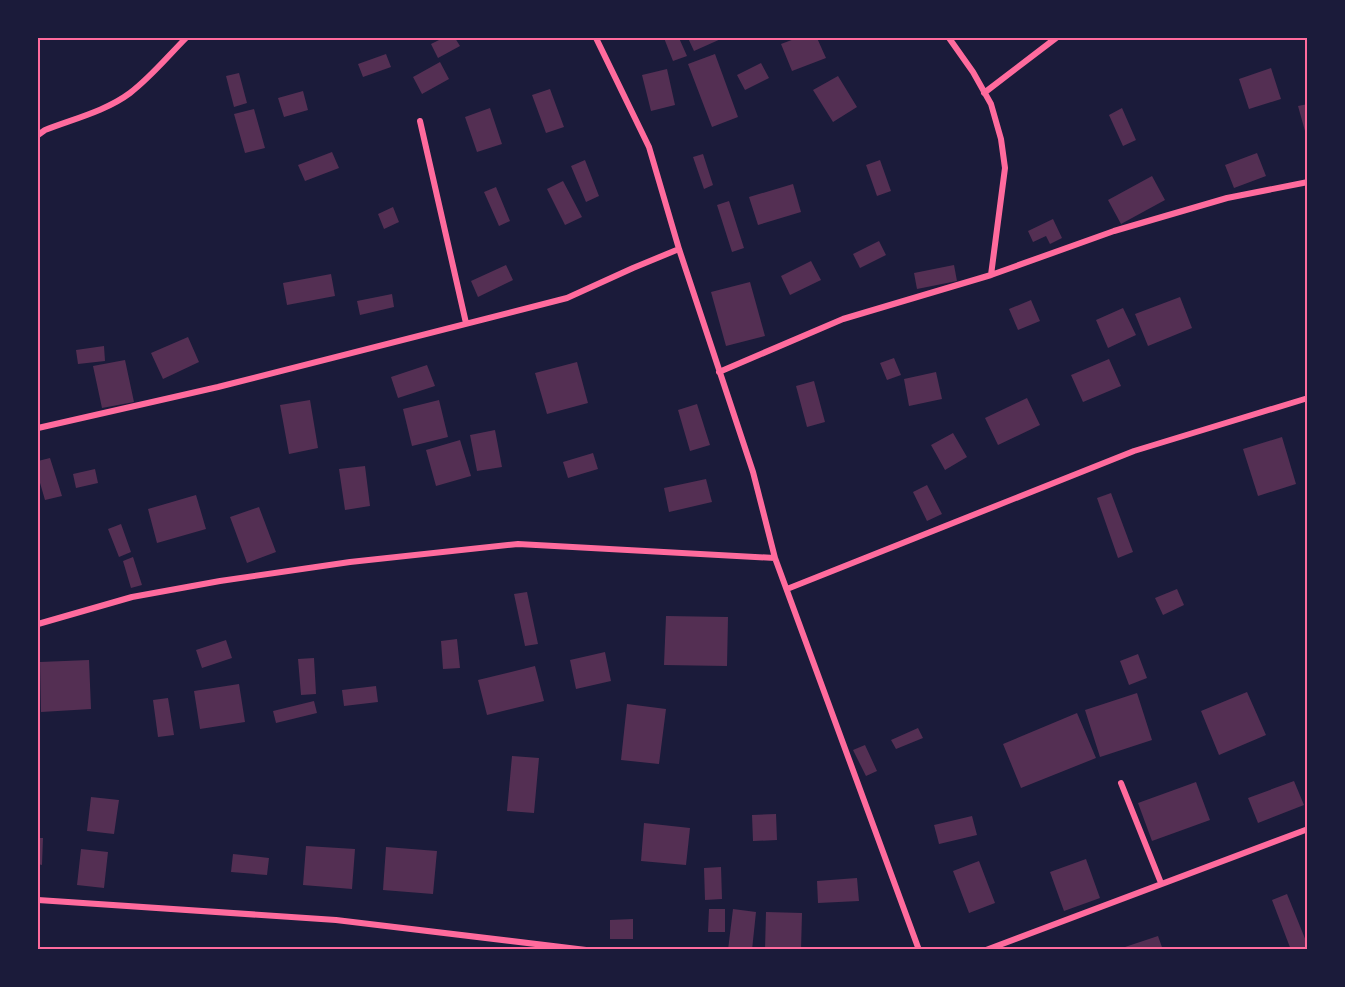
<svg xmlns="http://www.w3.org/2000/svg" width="1345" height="987" viewBox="0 0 1345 987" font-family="'Archivo Narrow',sans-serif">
<rect width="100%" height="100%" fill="#1b1b3a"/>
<!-- building -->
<path fill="#542f53" d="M 443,38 L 455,38 L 460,46 L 438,58 L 431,44 Z
M 664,38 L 679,38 L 687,56 L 673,61 Z
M 688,38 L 723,38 L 694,51 Z
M 797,38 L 817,38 L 826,58 L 792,71 L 781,44 Z
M 386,54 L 391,67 L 363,77 L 358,64 Z
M 715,54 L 738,117 L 712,127 L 688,64 Z
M 440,62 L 449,79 L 422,94 L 413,77 Z
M 761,63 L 769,78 L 745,90 L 737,75 Z
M 1271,68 L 1281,99 L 1249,109 L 1239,79 Z
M 667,69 L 675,105 L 651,111 L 642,75 Z
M 239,73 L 247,103 L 234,107 L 226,76 Z
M 838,76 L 857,107 L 833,122 L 813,90 Z
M 550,89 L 564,127 L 546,133 L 532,95 Z
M 303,91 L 308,110 L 284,117 L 278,98 Z
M 1308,104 L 1308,131 L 1305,131 L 1298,106 Z
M 490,108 L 502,144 L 477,152 L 465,117 Z
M 1122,108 L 1136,140 L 1123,146 L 1109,115 Z
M 254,109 L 265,148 L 245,153 L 234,114 Z
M 332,152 L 339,168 L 305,181 L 298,165 Z
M 1257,153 L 1266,176 L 1234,188 L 1225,165 Z
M 703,154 L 713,185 L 704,189 L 693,157 Z
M 585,160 L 599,196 L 586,202 L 571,166 Z
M 880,160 L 891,191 L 877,196 L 866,165 Z
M 1152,176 L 1165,200 L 1121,224 L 1108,200 Z
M 563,181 L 582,217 L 565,225 L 547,189 Z
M 793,184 L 801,212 L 758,225 L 749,197 Z
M 496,187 L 510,221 L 499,226 L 484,192 Z
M 729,201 L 744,248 L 732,252 L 717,205 Z
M 393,207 L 399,222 L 384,229 L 378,214 Z
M 1053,219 L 1062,238 L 1050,244 L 1046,236 L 1033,242 L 1028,231 Z
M 879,241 L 886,255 L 860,268 L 853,254 Z
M 811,261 L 821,280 L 790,295 L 781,276 Z
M 506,265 L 513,280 L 478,297 L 471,281 Z
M 954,265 L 957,281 L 917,289 L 914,273 Z
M 331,274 L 335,296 L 287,305 L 283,283 Z
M 750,282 L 765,336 L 726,346 L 711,292 Z
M 392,294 L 394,307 L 360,315 L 357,301 Z
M 1180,297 L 1192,328 L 1148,346 L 1135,314 Z
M 1031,300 L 1040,321 L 1018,330 L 1009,309 Z
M 1123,308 L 1136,335 L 1108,348 L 1096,320 Z
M 188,337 L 199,362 L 163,379 L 151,353 Z
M 104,346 L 105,361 L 78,364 L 76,350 Z
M 894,358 L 901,375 L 887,380 L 880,363 Z
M 1109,359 L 1121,386 L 1083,402 L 1071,375 Z
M 125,360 L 134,402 L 102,408 L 93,366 Z
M 577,362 L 588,403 L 547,414 L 535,373 Z
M 427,365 L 435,386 L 398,398 L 391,377 Z
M 936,372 L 942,399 L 909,406 L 904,379 Z
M 814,381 L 825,422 L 807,427 L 796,386 Z
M 1027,398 L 1040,425 L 998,445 L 985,418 Z
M 310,400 L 318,448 L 289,454 L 280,405 Z
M 439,400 L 448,437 L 412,446 L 403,409 Z
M 697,404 L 710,445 L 690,451 L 678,410 Z
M 495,430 L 502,467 L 477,471 L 470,435 Z
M 953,433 L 967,457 L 945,470 L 931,445 Z
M 1282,437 L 1296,484 L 1258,496 L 1243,449 Z
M 460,440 L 471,476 L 436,486 L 426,450 Z
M 593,453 L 598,469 L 568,478 L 563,462 Z
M 50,458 L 62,496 L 45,500 L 38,476 L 38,461 Z
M 365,466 L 370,506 L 345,510 L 339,469 Z
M 95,469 L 98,483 L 76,488 L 73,474 Z
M 706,479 L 712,502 L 669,512 L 664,488 Z
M 927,485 L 942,514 L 927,521 L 913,492 Z
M 1111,493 L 1133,552 L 1118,558 L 1097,498 Z
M 196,495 L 206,529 L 157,543 L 148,509 Z
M 259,507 L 276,552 L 247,563 L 230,517 Z
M 121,524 L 131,552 L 119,557 L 108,529 Z
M 133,557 L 142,585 L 131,588 L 123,561 Z
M 1177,589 L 1184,605 L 1163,615 L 1155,598 Z
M 527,592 L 538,644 L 525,646 L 514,594 Z
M 666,616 L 728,617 L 727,666 L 664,665 Z
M 457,639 L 460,668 L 443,669 L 441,641 Z
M 226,640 L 232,658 L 202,668 L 196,650 Z
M 605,652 L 611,681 L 576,689 L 570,660 Z
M 1138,654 L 1147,678 L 1129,685 L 1120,661 Z
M 314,658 L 316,694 L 301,695 L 298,659 Z
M 89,660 L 91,709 L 41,712 L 40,662 Z
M 535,666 L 544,701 L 487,715 L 478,680 Z
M 239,684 L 245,722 L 200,729 L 194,691 Z
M 376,686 L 378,702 L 344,706 L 342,690 Z
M 1247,692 L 1266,735 L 1219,755 L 1201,711 Z
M 1137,693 L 1152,740 L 1100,757 L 1085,710 Z
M 168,698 L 174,735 L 158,737 L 153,700 Z
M 314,701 L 317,713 L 276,723 L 273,711 Z
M 627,704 L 666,709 L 659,764 L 621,760 Z
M 1077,713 L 1096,758 L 1021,788 L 1003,744 Z
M 918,728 L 923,738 L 896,749 L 891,740 Z
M 865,745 L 877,771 L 866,776 L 853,750 Z
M 512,756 L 539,758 L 534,813 L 507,811 Z
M 1294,781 L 1304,805 L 1258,823 L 1248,798 Z
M 1196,782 L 1210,820 L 1152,841 L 1138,803 Z
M 91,797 L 119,800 L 114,834 L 87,831 Z
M 776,814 L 777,840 L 753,841 L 752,815 Z
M 972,816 L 977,835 L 939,844 L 934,825 Z
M 644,823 L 690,828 L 686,865 L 641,861 Z
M 38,838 L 43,838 L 42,865 L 38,864 Z
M 306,846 L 355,849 L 352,889 L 303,885 Z
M 386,847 L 437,851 L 433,894 L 383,890 Z
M 81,849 L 108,852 L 104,888 L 77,885 Z
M 233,854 L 269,858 L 267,875 L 231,872 Z
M 1086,859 L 1100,898 L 1064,911 L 1050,872 Z
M 979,861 L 995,903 L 969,913 L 953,871 Z
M 721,867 L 722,899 L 705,900 L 704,868 Z
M 857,878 L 859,901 L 818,903 L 817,881 Z
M 1287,894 L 1308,946 L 1308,950 L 1291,950 L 1272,900 Z
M 709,909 L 725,909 L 725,932 L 708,932 Z
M 733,909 L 756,912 L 752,950 L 728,950 Z
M 766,912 L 802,913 L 801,950 L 765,950 Z
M 633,919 L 633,939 L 610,939 L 610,920 Z
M 1158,936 L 1163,950 L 1120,950 L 1119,949 Z"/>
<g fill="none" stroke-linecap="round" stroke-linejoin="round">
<!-- minor -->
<path stroke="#ff6b9d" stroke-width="6" d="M 596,38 L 649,147 L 679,249 L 753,472 L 775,558 L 919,950
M 949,38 L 973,72 L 991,104 L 1001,139 L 1005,168 L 991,275
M 984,93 L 1056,38
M 420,121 L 466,323
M 38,135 L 45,130 C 73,119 106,111 130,93 C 151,77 168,56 186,38
M 719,372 L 843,319 L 991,275 L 1114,231 L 1227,198 L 1308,182
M 38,428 L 218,387 L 567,298 L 633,268 L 679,249
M 787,589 L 1134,451 L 1308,398
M 38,624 L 132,597 L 220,581 L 350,562 L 518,544 L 775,558
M 1121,783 L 1161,883
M 38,900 L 336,920 L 586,950
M 986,950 L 1308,829"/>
</g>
<!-- border -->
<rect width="1345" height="987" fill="none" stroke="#1b1b3a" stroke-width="78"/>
<rect x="39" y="39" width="1267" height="909" fill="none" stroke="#ff6b9d" stroke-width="2"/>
</svg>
